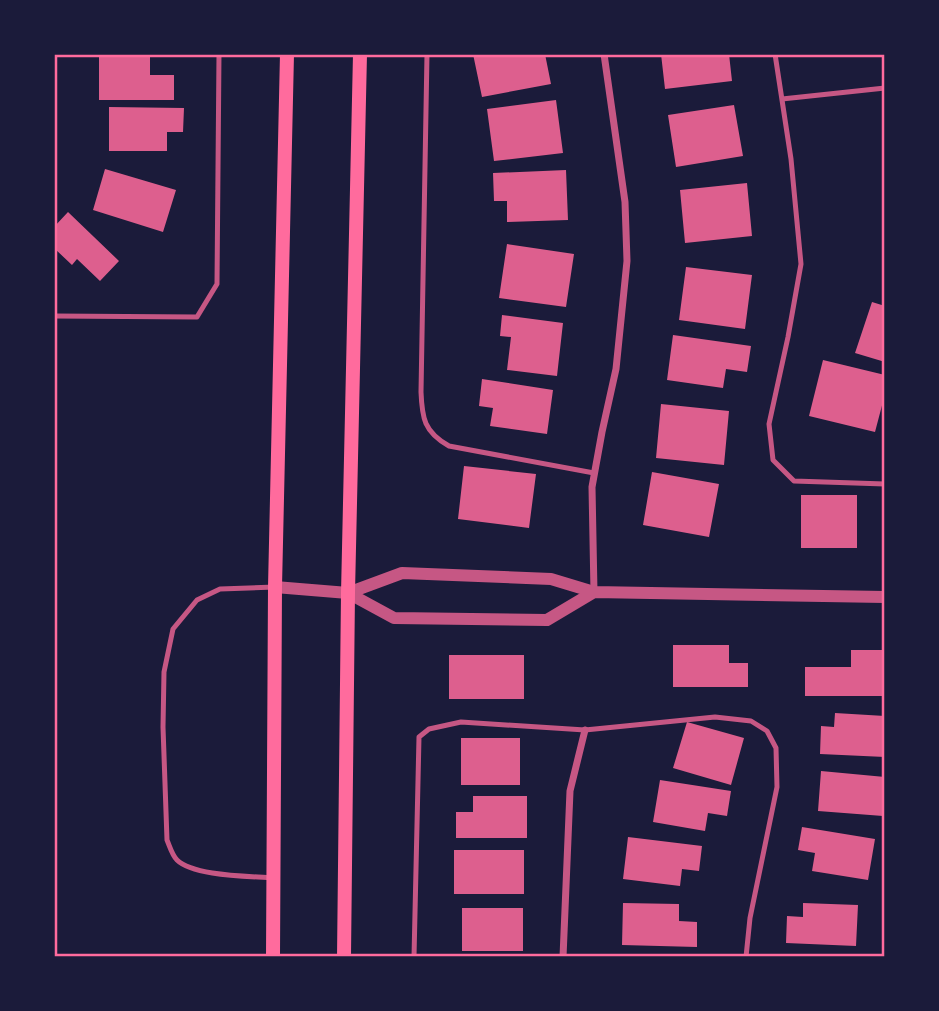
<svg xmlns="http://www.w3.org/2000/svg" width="939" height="1011" viewBox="0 0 939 1011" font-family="Commissioner,sans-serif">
<rect width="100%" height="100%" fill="#1b1b3a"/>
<!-- building -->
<path fill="#dd5f8e" d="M 99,54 L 150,54 L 150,75 L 174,75 L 174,100 L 99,100 Z
M 473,54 L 545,54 L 551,84 L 482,97 Z
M 661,54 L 729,54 L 732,81 L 665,89 Z
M 556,100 L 563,153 L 494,161 L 487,109 Z
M 734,105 L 743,156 L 676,167 L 668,115 Z
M 109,107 L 184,108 L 183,132 L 167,132 L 167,151 L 109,151 Z
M 105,169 L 176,190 L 163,232 L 93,210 Z
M 566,170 L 568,220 L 507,222 L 507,201 L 494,201 L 493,173 Z
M 747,183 L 752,236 L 685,243 L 680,190 Z
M 68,212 L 119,261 L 100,281 L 77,259 L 72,265 L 54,248 L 54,227 Z
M 507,244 L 574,254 L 566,307 L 499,298 Z
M 686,267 L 752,275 L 745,329 L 679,320 Z
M 872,302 L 885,306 L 885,362 L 855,353 Z
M 502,315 L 563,323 L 557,376 L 507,370 L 511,337 L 500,336 Z
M 673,335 L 751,346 L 747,372 L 726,369 L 723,388 L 667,380 Z
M 823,360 L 885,375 L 885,394 L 875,432 L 809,416 Z
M 482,379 L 553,390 L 547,434 L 490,426 L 493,408 L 479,406 Z
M 661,404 L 729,411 L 724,465 L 656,458 Z
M 464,466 L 536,474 L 529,528 L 458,519 Z
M 652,472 L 719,484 L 709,537 L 643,525 Z
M 801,495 L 857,495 L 857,548 L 801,548 Z
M 673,645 L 729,645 L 729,663 L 748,663 L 748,687 L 673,687 Z
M 851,650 L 885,650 L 885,696 L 805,696 L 805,667 L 851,667 Z
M 449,655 L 524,655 L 524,699 L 449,699 Z
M 835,713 L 885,716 L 885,757 L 820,754 L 821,726 L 834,727 Z
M 687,722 L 744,738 L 731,785 L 673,768 Z
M 461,738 L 520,738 L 520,785 L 461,785 Z
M 821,771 L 885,777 L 883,816 L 818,811 Z
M 660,780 L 731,791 L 727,816 L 708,813 L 705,831 L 653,822 Z
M 473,796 L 527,796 L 527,838 L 456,838 L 456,812 L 473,812 Z
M 802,827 L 875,839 L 868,880 L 812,871 L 815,853 L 798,850 Z
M 628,837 L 702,846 L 699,871 L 682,869 L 680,886 L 623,879 Z
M 454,850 L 524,850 L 524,894 L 454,894 Z
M 623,903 L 679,904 L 679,921 L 697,922 L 697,947 L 622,945 Z
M 803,903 L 858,905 L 856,946 L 786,943 L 787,916 L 803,917 Z
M 462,908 L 523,908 L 523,951 L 462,951 Z"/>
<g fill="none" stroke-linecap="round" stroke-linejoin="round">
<!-- service -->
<path stroke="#c65784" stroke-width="5" d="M 427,54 L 421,392 C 422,418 424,432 449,446 L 594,473
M 775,54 L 791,159 L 801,264 L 788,337 L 769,424 L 773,460 L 794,481 L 885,484
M 782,99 L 885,88
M 54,316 L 197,317 L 217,284 L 219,54
M 273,878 C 249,876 193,876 177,860 C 172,855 170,847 167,840 L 163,727 L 164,672 L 173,629 L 197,600 L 220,589 L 275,587
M 414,957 L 419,737 L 429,729 L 461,722 L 585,730 L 715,717 L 751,721 L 767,731 L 776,748 L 777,787 L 750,918 L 746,957"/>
<!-- minor -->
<path stroke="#c65784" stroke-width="7" d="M 594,592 L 592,487 L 602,432 L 616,369 L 627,261 L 625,202 L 604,54
M 563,957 L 570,791 L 585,730"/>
<!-- tertiary -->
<path stroke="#c65784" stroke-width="12" d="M 275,587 L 348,593 L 394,618 L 547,620 L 594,592
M 348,593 L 402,573 L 551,579 L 594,592 L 885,597"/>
<!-- secondary -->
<path stroke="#ff6b9d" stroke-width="14" d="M 273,957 L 275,587 L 287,54
M 344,957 L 348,593 L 360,54"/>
</g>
<!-- border -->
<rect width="939" height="1011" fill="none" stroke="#1b1b3a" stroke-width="112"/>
<rect x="56" y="56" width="827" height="899" fill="none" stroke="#ff6b9d" stroke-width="2.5"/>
</svg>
